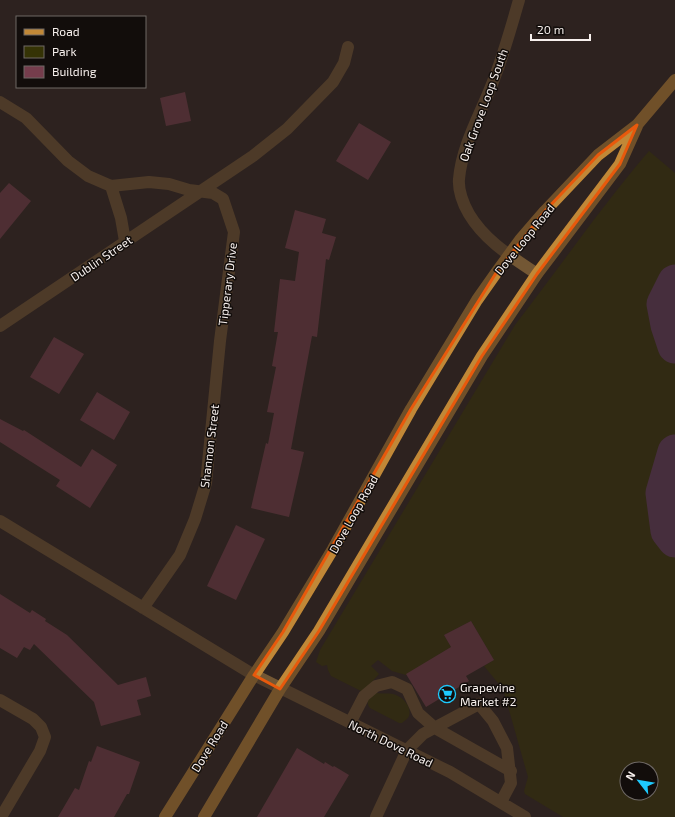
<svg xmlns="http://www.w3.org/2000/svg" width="675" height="817" viewBox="0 0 675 817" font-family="'Exo 2',sans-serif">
<rect width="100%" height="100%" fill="#2d221f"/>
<!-- green -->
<path fill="#353305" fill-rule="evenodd" d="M 649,151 L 675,173 L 675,282 L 664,304 L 668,325 L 675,346 L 675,452 L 663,493 L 668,531 L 675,540 L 675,817 L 563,817 L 525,794 L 524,791 L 528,777 L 503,689 L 484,666 L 494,660 L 471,621 L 444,635 L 451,647 L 406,675 L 392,671 L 378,660 L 371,666 L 379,674 L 363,692 L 331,676 L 328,670 L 327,665 L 322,666 L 316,662 L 320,650 L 515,325 C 560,267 601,207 649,151 ZM 627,769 L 651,769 L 651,793 L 627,793 Z
M 377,693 C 382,694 388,693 393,694 C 402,696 412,706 409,716 C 408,719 404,721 402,723 L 399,723 L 370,708 C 366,703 368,700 371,695 Z"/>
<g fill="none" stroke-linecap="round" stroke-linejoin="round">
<!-- river -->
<path stroke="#643c62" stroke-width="35" d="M 675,282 L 664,304 L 668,325 L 675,346
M 675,452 L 663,493 L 668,531 L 675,540"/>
</g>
<!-- building -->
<path fill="#753d4c" d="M 185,92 L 191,121 L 166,126 L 160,98 Z
M 359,123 L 391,142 L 368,180 L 336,161 Z
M 9,183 L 31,201 L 0,239 L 0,193 Z
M 295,210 L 326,219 L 322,233 L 336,237 L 329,260 L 326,259 L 317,337 L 312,336 L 291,449 L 304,452 L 289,517 L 251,508 L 266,443 L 268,444 L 274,413 L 267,412 L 276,367 L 272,366 L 278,332 L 274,332 L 280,279 L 295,281 L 299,252 L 285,248 Z
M 54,337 L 84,354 L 59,394 L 30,377 Z
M 97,392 L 130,412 L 114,440 L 80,420 Z
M 0,419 L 23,431 L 24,430 L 81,467 L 92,449 L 117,465 L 90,508 L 56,486 L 60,480 L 0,442 Z
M 236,525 L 265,539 L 236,600 L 207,586 Z
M 0,594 L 30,613 L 32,610 L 46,619 L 45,621 L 67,635 L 118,685 L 146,677 L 151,696 L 137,700 L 141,715 L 101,726 L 94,702 L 34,644 L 30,650 L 24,647 L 17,658 L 0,648 Z
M 471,621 L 494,660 L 466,676 L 469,681 L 426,707 L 406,674 L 451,647 L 444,635 Z
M 97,746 L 140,762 L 129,794 L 127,794 L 114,817 L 58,817 L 75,788 L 79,790 L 89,761 L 91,762 Z
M 297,748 L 324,764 L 325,762 L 333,767 L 334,766 L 349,775 L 324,817 L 257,817 Z"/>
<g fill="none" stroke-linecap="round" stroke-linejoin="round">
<!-- minor -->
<path stroke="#735734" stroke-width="12" d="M 519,0 C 511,28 503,57 492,84 C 480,115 462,145 459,179 C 458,190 463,204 469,214 C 485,241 512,257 537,274
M 0,102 L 26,118 L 68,161 L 88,176 L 111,186 L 149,182 L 169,184 L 189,190 L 213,193 L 223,199 L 234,232 L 220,341 L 206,483 L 195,519 L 180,555 L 143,608
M 111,186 L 121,218 L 125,241
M 0,326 L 253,156 L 287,129 L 333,82 L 344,63 L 348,47
M 0,521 L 254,675 L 450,772 L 525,817
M 0,700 L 33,719 L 41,727 L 45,737 L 40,751 L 1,817
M 350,723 L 364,696 L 376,686 L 392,682 L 407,689 L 418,713 L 435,728 L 511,771
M 376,817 L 407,750 L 423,734 L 479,704 L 493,721 L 507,748 L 511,783 L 501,802"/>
<!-- major -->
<path stroke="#c18837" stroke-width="12" d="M 165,817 L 254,675 L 283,632 L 333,549 L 411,409 L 477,300 L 496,273 L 520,240 L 545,211 L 598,155 L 637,125 L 675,80
M 204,817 L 280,689 L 319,631 L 482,356 L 537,274 L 620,164 L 637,126"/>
</g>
<!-- marked area -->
<path d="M0 0H675V817H0ZM 637,125 L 620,164 L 537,274 L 482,356 L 319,631 L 280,689 L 254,675 L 283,632 L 411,409 L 496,273 L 545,211 L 598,155 Z" fill="#2d221f" fill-opacity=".55" fill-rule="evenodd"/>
<path fill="none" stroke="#e8590c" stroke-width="3" stroke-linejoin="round" d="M 637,125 L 620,164 L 537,274 L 482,356 L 319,631 L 280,689 L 254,675 L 283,632 L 411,409 L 496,273 L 545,211 L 598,155 Z"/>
<!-- icons -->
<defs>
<g id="supermarket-ring" transform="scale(0.9)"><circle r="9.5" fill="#120d0b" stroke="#1ec9fd" stroke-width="1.5"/><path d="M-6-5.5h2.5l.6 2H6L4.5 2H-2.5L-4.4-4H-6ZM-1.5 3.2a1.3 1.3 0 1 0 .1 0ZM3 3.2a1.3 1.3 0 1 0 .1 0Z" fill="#1ec9fd"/></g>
</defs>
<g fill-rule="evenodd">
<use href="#supermarket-ring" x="447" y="694"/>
</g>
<g text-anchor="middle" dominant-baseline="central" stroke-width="3" stroke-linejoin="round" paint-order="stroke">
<!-- street labels -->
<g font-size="12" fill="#f7f0ed" stroke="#120d0b">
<text transform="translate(483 105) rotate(-70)">Oak Grove Loop South</text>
<text transform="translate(524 239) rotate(-51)">Dove Loop Road</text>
<text transform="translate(101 258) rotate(-34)">Dublin Street</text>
<text transform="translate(227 284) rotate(-83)">Tipperary Drive</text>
<text transform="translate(209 446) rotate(-83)">Shannon Street</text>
<text transform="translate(353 514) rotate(-61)">Dove Loop Road</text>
<text transform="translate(391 743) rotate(26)">North Dove Road</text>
<text transform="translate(209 746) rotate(-58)">Dove Road</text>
</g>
<!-- poi labels -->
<g font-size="12" fill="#f7f0ed" stroke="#120d0b" text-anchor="start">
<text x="460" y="687">Grapevine<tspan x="460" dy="14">Market #2</tspan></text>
</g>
</g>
<!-- legend -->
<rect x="16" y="16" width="130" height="72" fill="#120d0b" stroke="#6e6865"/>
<rect x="24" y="29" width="20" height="6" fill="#c18837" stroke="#6e6865"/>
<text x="52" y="36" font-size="12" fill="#f7f0ed">Road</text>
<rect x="24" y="46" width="20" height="12" fill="#353305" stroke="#6e6865"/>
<text x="52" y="56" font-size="12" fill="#f7f0ed">Park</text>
<rect x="24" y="66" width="20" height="12" fill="#753d4c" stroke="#6e6865"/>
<text x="52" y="76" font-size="12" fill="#f7f0ed">Building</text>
<!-- north arrow -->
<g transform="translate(639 781) rotate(301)"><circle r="19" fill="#120d0b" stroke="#6e6865"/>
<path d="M0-3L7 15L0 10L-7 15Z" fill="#1ec9fd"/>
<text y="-6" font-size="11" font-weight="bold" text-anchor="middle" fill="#f7f0ed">N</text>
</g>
<!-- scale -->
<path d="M531 34v6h59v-6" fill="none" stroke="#f7f0ed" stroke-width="2"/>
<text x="537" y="34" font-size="12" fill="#f7f0ed" stroke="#120d0b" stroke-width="3" paint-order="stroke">20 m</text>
</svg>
